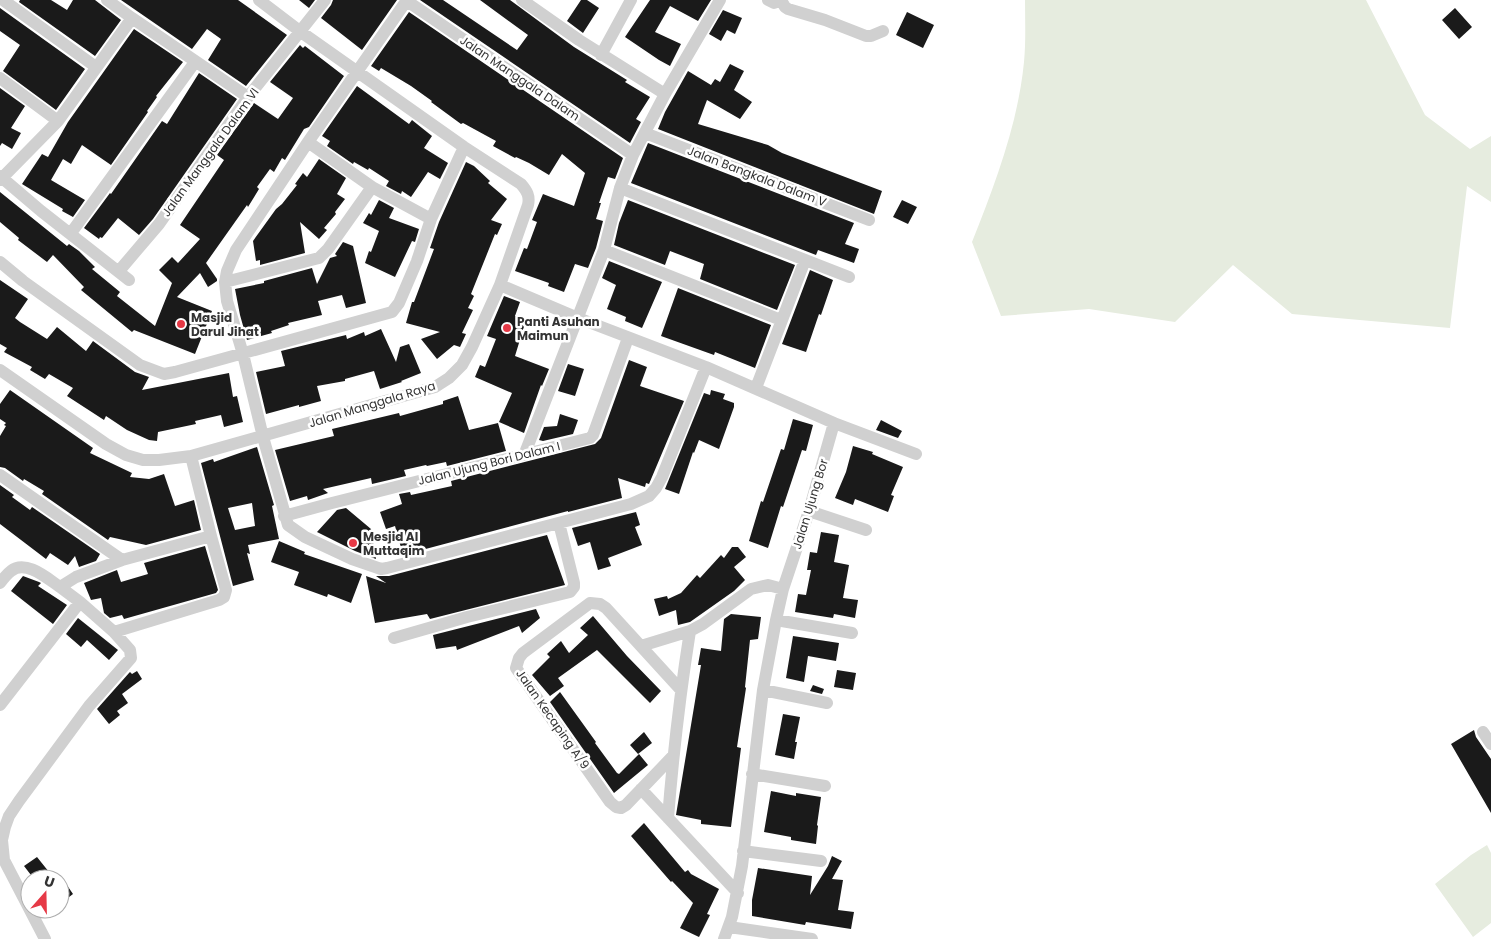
<svg xmlns="http://www.w3.org/2000/svg" width="1491" height="939" viewBox="0 0 1491 939" font-family="Poppins,sans-serif">
<rect width="100%" height="100%" fill="#fff"/>
<!-- green -->
<path fill="#e6ecdf" d="M 1025,0 L 1366,0 L 1425,115 L 1470,149 L 1491,136 L 1491,202 L 1467,186 L 1450,328 L 1292,314 L 1233,265 L 1175,322 L 1089,309 L 1001,316 L 972,242 C 995,184 1018,124 1024,62 C 1026,41 1025,20 1025,0 Z
M 1487,845 L 1491,853 L 1491,923 L 1473,937 L 1435,884 L 1471,855 Z"/>
<!-- building -->
<path fill="#1a1a1a" fill-rule="evenodd" d="M 20,0 L 51,0 L 67,10 L 73,0 L 95,0 L 121,20 L 95,56 L 19,2 Z
M 121,0 L 238,0 L 287,35 L 246,86 L 208,60 L 221,39 L 207,29 L 192,49 Z
M 299,0 L 315,0 L 309,8 Z
M 333,0 L 397,0 L 362,50 L 321,18 L 331,5 Z
M 420,0 L 443,0 L 517,50 L 528,35 L 480,0 L 510,0 L 574,47 L 627,80 L 625,82 L 650,97 L 636,119 L 641,122 L 630,143 Z
M 581,0 L 587,0 L 599,8 L 583,33 L 567,21 Z
M 650,0 L 711,0 L 698,21 L 670,6 L 655,32 L 681,44 L 670,66 L 659,60 L 625,37 Z
M 0,8 L 85,69 L 56,110 L 3,71 L 20,45 L 0,31 Z
M 1455,8 L 1472,27 L 1459,39 L 1442,20 Z
M 723,10 L 742,18 L 735,34 L 727,30 L 721,41 L 709,34 Z
M 409,12 L 623,158 L 615,179 L 608,177 L 599,203 L 601,203 L 596,219 L 603,221 L 596,248 L 588,268 L 575,264 L 564,292 L 548,286 L 549,283 L 515,271 L 524,248 L 527,249 L 537,222 L 532,220 L 543,194 L 574,206 L 585,173 L 562,154 L 549,175 L 529,163 L 516,157 L 515,158 L 493,146 L 496,141 L 463,123 L 461,124 L 431,102 L 432,101 L 411,86 L 381,68 L 379,71 L 371,66 Z
M 907,12 L 934,25 L 923,48 L 896,35 Z
M 134,29 L 183,62 L 156,96 L 157,97 L 147,111 L 148,112 L 111,165 L 82,145 L 71,164 L 63,159 L 51,180 L 85,200 L 73,217 L 62,211 L 63,209 L 22,184 L 42,154 L 48,157 L 68,122 Z
M 300,45 L 303,48 L 305,46 L 344,76 L 309,127 L 304,129 L 285,160 L 282,158 L 274,172 L 270,169 L 257,187 L 259,189 L 248,207 L 247,205 L 206,263 L 217,279 L 217,281 L 208,287 L 200,273 L 177,297 L 212,311 L 195,354 L 134,330 L 132,332 L 81,290 L 84,287 L 53,255 L 47,262 L 18,240 L 19,238 L 0,222 L 0,192 L 67,246 L 69,244 L 79,251 L 95,267 L 92,269 L 120,292 L 117,296 L 155,326 L 172,283 L 159,270 L 172,257 L 178,263 L 200,239 L 180,225 L 224,160 L 217,155 L 254,103 L 278,119 L 293,98 L 270,82 Z
M 730,64 L 744,71 L 734,90 L 752,102 L 740,119 L 707,100 L 698,124 L 768,145 L 782,153 L 882,191 L 874,214 L 658,129 L 665,112 L 688,71 L 711,85 L 715,79 L 720,82 Z
M 199,73 L 237,99 L 153,219 L 139,235 L 118,218 L 102,238 L 100,237 L 99,239 L 84,228 L 110,193 L 111,194 L 162,121 L 167,124 Z
M 357,86 L 409,124 L 412,120 L 432,136 L 424,148 L 448,163 L 440,179 L 428,172 L 411,197 L 402,191 L 401,194 L 386,186 L 389,181 L 369,168 L 368,170 L 354,162 L 353,164 L 327,146 L 330,141 L 322,136 Z
M 0,88 L 25,106 L 11,128 L 21,133 L 12,149 L 2,143 L 0,146 Z
M 648,143 L 854,223 L 845,244 L 859,249 L 854,263 L 818,250 L 816,255 L 631,183 Z
M 319,159 L 346,178 L 337,194 L 345,199 L 335,212 L 336,214 L 324,228 L 327,230 L 319,239 L 300,222 L 305,253 L 260,265 L 260,260 L 256,261 L 253,241 L 276,209 L 282,204 L 297,185 L 295,184 L 303,173 L 307,177 Z
M 466,162 L 474,166 L 490,181 L 488,183 L 507,199 L 491,220 L 502,224 L 497,235 L 495,234 L 471,294 L 474,296 L 468,308 L 473,310 L 462,333 L 466,334 L 460,347 L 454,345 L 437,359 L 421,339 L 440,332 L 406,323 L 412,302 L 414,302 L 434,249 L 430,248 L 439,222 Z
M 379,200 L 394,208 L 389,218 L 419,229 L 415,242 L 412,241 L 395,277 L 365,263 L 369,251 L 371,252 L 379,231 L 363,223 L 369,213 L 371,215 Z
M 628,200 L 795,265 L 777,310 L 700,279 L 704,264 L 670,251 L 665,265 L 614,245 L 619,223 Z
M 902,200 L 917,207 L 908,224 L 893,217 Z
M 343,242 L 353,246 L 366,303 L 346,308 L 342,295 L 318,301 L 322,315 L 288,323 L 289,325 L 271,331 L 272,333 L 247,340 L 240,315 L 235,289 L 264,283 L 264,281 L 312,268 L 317,284 L 330,258 L 337,256 L 335,254 Z
M 609,261 L 662,282 L 642,328 L 625,321 L 626,317 L 607,309 L 616,285 L 602,278 Z
M 810,270 L 833,280 L 821,315 L 819,314 L 806,352 L 782,344 Z
M 0,280 L 28,299 L 15,318 L 20,322 L 47,339 L 57,327 L 86,351 L 93,341 L 135,372 L 149,377 L 142,390 L 229,373 L 233,397 L 237,396 L 243,422 L 224,427 L 221,415 L 195,421 L 196,424 L 158,432 L 157,441 L 149,440 L 127,430 L 106,416 L 104,420 L 67,396 L 73,388 L 49,374 L 45,379 L 30,370 L 32,367 L 4,352 L 7,348 L 0,344 Z
M 678,288 L 771,325 L 755,368 L 715,352 L 714,355 L 661,336 Z
M 504,296 L 520,302 L 515,316 L 526,320 L 515,356 L 549,369 L 542,386 L 541,385 L 524,433 L 499,422 L 512,393 L 475,377 L 480,365 L 485,367 L 496,339 L 487,336 Z
M 381,329 L 396,362 L 400,347 L 409,344 L 421,373 L 401,381 L 402,382 L 380,389 L 374,371 L 345,379 L 345,381 L 317,386 L 321,401 L 299,407 L 299,405 L 266,414 L 256,372 L 285,366 L 281,351 L 346,335 L 347,339 L 364,332 L 365,336 Z
M 629,360 L 647,367 L 640,386 L 684,401 L 649,484 L 646,483 L 645,487 L 618,478 L 622,498 L 568,512 L 568,511 L 403,555 L 395,526 L 386,529 L 380,512 L 402,504 L 399,494 L 410,492 L 411,495 L 452,486 L 451,481 L 595,444 L 601,438 Z
M 568,364 L 584,369 L 575,396 L 558,391 Z
M 10,390 L 93,448 L 90,453 L 132,473 L 130,477 L 149,479 L 164,474 L 175,506 L 194,500 L 201,530 L 146,545 L 110,537 L 108,540 L 42,494 L 44,491 L 24,479 L 23,481 L 5,468 L 0,467 L 0,436 L 6,426 L 4,425 L 6,423 L 0,419 L 0,404 Z
M 711,390 L 725,394 L 723,399 L 734,403 L 734,407 L 719,449 L 699,440 L 694,453 L 693,452 L 679,494 L 665,489 L 704,393 L 710,395 Z
M 458,396 L 469,430 L 498,423 L 506,451 L 447,466 L 446,462 L 427,466 L 426,465 L 404,470 L 406,476 L 372,484 L 371,478 L 323,489 L 328,493 L 308,500 L 307,496 L 290,501 L 275,450 L 334,436 L 332,429 L 399,413 L 400,416 L 443,404 L 443,401 Z
M 560,414 L 578,420 L 573,434 L 543,441 L 539,440 L 544,427 L 557,426 Z
M 793,419 L 813,425 L 806,451 L 802,450 L 783,507 L 781,506 L 768,548 L 749,541 L 761,501 L 763,502 L 781,449 L 784,450 Z
M 881,420 L 902,431 L 898,438 L 876,430 Z
M 853,446 L 873,452 L 872,454 L 903,467 L 891,495 L 894,496 L 888,512 L 855,499 L 853,505 L 835,498 L 846,472 Z
M 257,447 L 274,505 L 272,506 L 279,539 L 248,545 L 250,554 L 247,553 L 254,580 L 233,586 L 201,463 L 213,459 L 214,462 ZM 252,503 L 255,526 L 235,530 L 228,508 Z
M 0,485 L 14,495 L 12,497 L 30,510 L 32,507 L 100,554 L 96,561 L 79,567 L 75,556 L 68,565 L 50,553 L 46,559 L 0,524 Z
M 346,508 L 371,529 L 376,559 L 355,551 L 317,532 L 337,510 Z
M 636,512 L 640,525 L 635,527 L 642,545 L 608,558 L 611,566 L 598,570 L 590,542 L 578,546 L 572,528 Z
M 821,532 L 839,535 L 834,562 L 849,565 L 843,598 L 858,600 L 855,618 L 834,614 L 833,618 L 795,612 L 798,594 L 806,595 L 811,570 L 807,570 L 810,552 L 817,553 Z
M 547,535 L 565,585 L 430,619 L 427,614 L 375,623 L 366,576 L 386,583 L 376,576 L 389,576 Z
M 279,541 L 305,552 L 304,554 L 362,574 L 351,603 L 328,594 L 327,597 L 294,585 L 299,572 L 271,562 Z
M 205,546 L 218,590 L 216,593 L 124,619 L 122,615 L 110,618 L 104,613 L 101,598 L 91,600 L 84,583 L 117,570 L 121,582 L 148,574 L 144,563 Z
M 732,547 L 738,547 L 746,557 L 734,567 L 745,580 L 734,591 L 690,622 L 678,625 L 676,610 L 659,616 L 654,599 L 667,596 L 668,599 L 681,593 L 697,575 L 700,578 L 721,555 L 724,558 Z
M 23,576 L 39,582 L 41,583 L 38,586 L 67,605 L 53,624 L 11,591 Z
M 536,609 L 540,618 L 522,633 L 519,626 L 457,650 L 456,646 L 436,649 L 433,635 Z
M 731,614 L 761,617 L 758,639 L 750,640 L 745,687 L 746,688 L 737,747 L 741,748 L 731,827 L 701,824 L 701,820 L 676,815 L 701,665 L 698,665 L 701,648 L 721,651 L 724,619 Z
M 593,616 L 627,656 L 661,691 L 650,703 L 597,650 L 558,678 L 564,686 L 550,696 L 532,675 L 550,657 L 547,654 L 561,641 L 569,653 L 588,635 L 580,628 Z
M 78,618 L 118,650 L 109,660 L 87,640 L 81,647 L 66,634 Z
M 793,636 L 839,643 L 836,661 L 808,656 L 804,682 L 786,678 Z
M 837,670 L 856,673 L 853,690 L 834,687 Z
M 137,671 L 142,679 L 122,694 L 128,703 L 117,711 L 120,715 L 109,724 L 97,709 L 129,673 L 130,672 L 132,674 Z
M 813,685 L 824,689 L 822,694 L 810,691 Z
M 560,692 L 596,742 L 595,743 L 617,773 L 619,774 L 639,754 L 648,765 L 614,793 L 550,702 Z
M 783,714 L 800,717 L 795,742 L 797,742 L 794,759 L 775,755 Z
M 1474,730 L 1476,737 L 1491,759 L 1491,813 L 1451,744 Z
M 644,732 L 652,743 L 638,754 L 630,745 Z
M 771,791 L 796,796 L 796,793 L 821,797 L 817,825 L 818,826 L 816,844 L 791,840 L 791,837 L 764,832 Z
M 644,823 L 685,872 L 688,870 L 691,874 L 719,889 L 707,914 L 710,915 L 699,937 L 680,928 L 693,903 L 672,881 L 671,882 L 631,836 Z
M 832,856 L 842,861 L 832,879 L 843,880 L 838,910 L 854,912 L 851,929 L 806,922 L 805,925 L 752,916 L 752,900 L 758,868 L 812,876 L 810,895 L 828,866 Z
M 37,857 L 49,872 L 39,879 L 34,879 L 24,866 Z
M 60,875 L 73,894 L 60,904 Z"/>
<g fill="none" stroke-linecap="round" stroke-linejoin="round">
<!-- street -->
<path stroke="#d0d0d0" stroke-width="12" d="M 3,0 L 96,67
M 407,0 L 308,142 L 236,250 L 227,271 L 225,282 L 227,301 L 243,354 L 263,437 L 288,525 L 305,537 L 352,559 L 381,569 L 387,568 L 631,504 L 649,496 L 656,488 L 662,477 L 706,367
M 522,0 L 579,40 L 665,94
M 768,0 L 774,3 L 782,0
M 781,0 L 785,7 L 788,9 L 825,20 L 866,36 L 871,36 L 883,31
M 407,1 L 633,155
M 132,18 L 248,97
M 601,55 L 631,0
M 0,78 L 58,121
M 645,133 L 869,220
M 0,176 L 41,211 L 129,280
M 0,180 L 58,121 L 132,18 L 107,0
M 372,187 L 431,219
M 620,188 L 849,277
M 71,233 L 195,62
M 604,250 L 781,320
M 0,262 L 23,281 L 140,365 L 164,374 L 175,372 L 392,312 L 399,303 L 417,261 L 431,219 L 464,147
M 119,271 L 159,224 L 248,97 L 325,0
M 225,282 L 319,258 L 328,249 L 372,187 L 308,142
M 500,285 L 578,318 L 706,367 L 834,423 L 809,511 L 783,589 L 776,620 L 763,690 L 742,866 L 732,917 L 724,939
M 0,370 L 106,444 L 126,455 L 143,460 L 159,460 L 191,456 L 435,387 L 449,378 L 462,365 L 472,347 L 500,285 L 528,205 C 530,196 527,191 521,184 L 464,147 L 301,32 L 259,0
M 756,388 L 805,260
M 834,423 L 916,454
M 525,453 L 604,250 L 620,188 L 633,155 L 665,94 L 720,0
M 0,475 L 122,560 L 211,536 L 191,456
M 809,511 L 866,530
M 284,516 L 332,503 L 590,438 L 593,435 L 628,338
M 122,560 L 76,577 L 60,587 L 80,602 L 114,632 L 219,600 L 224,597 L 226,590 L 211,536
M 0,583 C 3,579 7,574 11,571 C 26,559 48,579 60,587
M 776,620 L 852,633
M 394,638 L 467,617 L 570,592 L 574,587 L 574,583 L 559,523
M 641,646 L 690,631 L 703,624 L 751,589 L 768,585 L 783,589
M 763,690 L 827,703
M 0,705 L 80,602
M 1483,732 L 1491,744
M 673,756 L 626,805 L 621,808 L 616,807 L 610,802 L 516,668 L 519,658 L 523,653 L 590,603 L 600,604 L 606,608 L 680,689
M 752,774 L 825,786
M 641,789 L 738,893
M 668,818 C 673,755 680,694 690,631
M 743,851 L 821,861
M 729,927 L 812,939
M 45,939 L 4,860 L 2,840 L 5,827 L 9,816 L 19,801 L 89,706 L 131,658 L 130,650 L 114,632"/>
</g>
<!-- markers -->
<g fill="#e63946" stroke="#fff" stroke-width="2">
<circle cx="181" cy="324" r="5"/>
<circle cx="507" cy="328" r="5"/>
<circle cx="353" cy="543" r="5"/>
</g>
<g text-anchor="middle" dominant-baseline="central" stroke-width="5" stroke-linejoin="round" paint-order="stroke">
<!-- street labels -->
<g font-size="12" fill="#333" stroke="#fff">
<text transform="translate(520 78) rotate(34)">Jalan Manggala Dalam</text>
<text transform="translate(210 152) rotate(-54)">Jalan Manggala Dalam VI</text>
<text transform="translate(757 176) rotate(21)">Jalan Bangkala Dalam V</text>
<text transform="translate(372 404) rotate(-17)">Jalan Manggala Raya</text>
<text transform="translate(489 463) rotate(-14)">Jalan Ujung Bori Dalam I</text>
<text transform="translate(810 504) rotate(-73)">Jalan Ujung Bor</text>
<text transform="translate(553 719) rotate(55)">Jalan Kecaping A/9</text>
</g>
<!-- poi labels -->
<g font-size="12" font-weight="bold" fill="#333" stroke="#fff" text-anchor="start">
<text x="191" y="317">Masjid<tspan x="191" dy="14">Darul Jihat</tspan></text>
<text x="517" y="321">Panti Asuhan<tspan x="517" dy="14">Maimun</tspan></text>
<text x="363" y="536">Mesjid Al<tspan x="363" dy="14">Muttaqim</tspan></text>
</g>
</g>
<!-- north arrow -->
<g transform="translate(45 894) rotate(20)"><circle r="24" fill="#ffffff" stroke="#adadad"/>
<path d="M0-4L9 19L0 12L-9 19Z" fill="#e63946"/>
<text y="-8" font-size="14" font-weight="bold" text-anchor="middle" fill="#333333">U</text>
</g>
</svg>
